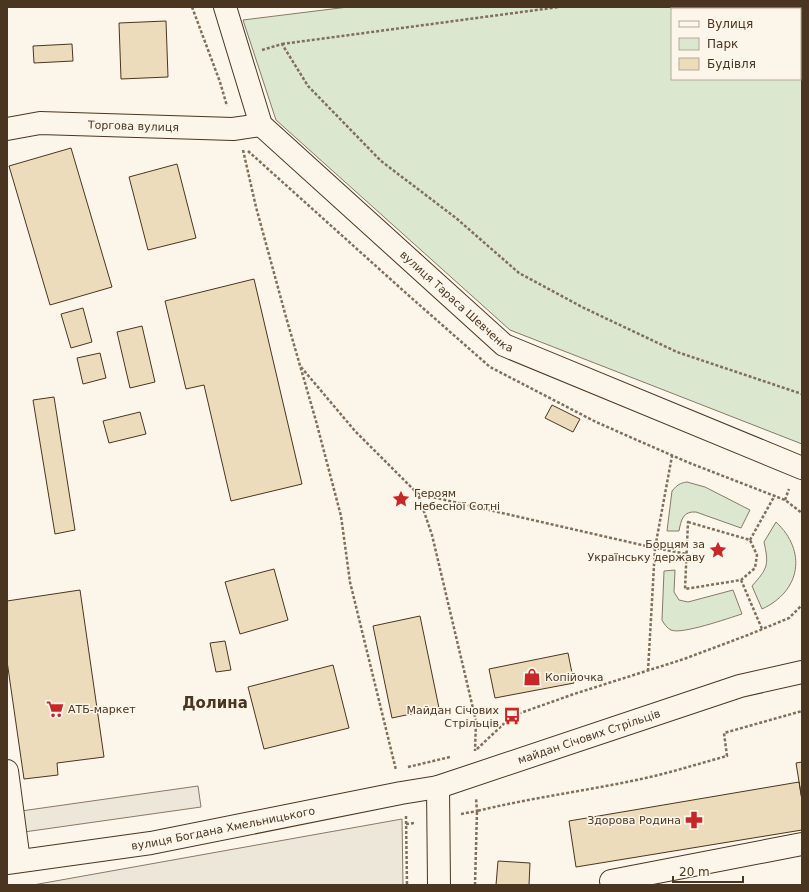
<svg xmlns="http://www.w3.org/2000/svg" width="809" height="892" viewBox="0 0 809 892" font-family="'DejaVu Sans',sans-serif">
<rect width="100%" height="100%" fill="#fbf6e9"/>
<!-- green -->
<path fill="#dce7d0" stroke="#887966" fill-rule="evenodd" d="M 348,7 L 802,7 L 802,444 L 510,330 L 276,120 L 243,20 ZM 672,9 L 800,9 L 800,79 L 672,79 Z
M 687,482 L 705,487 L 750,510 L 741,528 L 696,512 C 683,511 681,520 679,531 L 667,531 L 672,491 C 677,485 680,483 687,482 Z
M 776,522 C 807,551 801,591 762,609 L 752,586 C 768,568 769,565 764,542 Z
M 675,570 L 674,592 L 679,600 L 688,602 L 733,590 L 742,614 C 729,618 681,635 671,630 C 667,628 664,624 662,620 L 664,571 Z"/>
<!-- parking -->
<path fill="#ede7d9" stroke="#887966" d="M 198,786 L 201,807 L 24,832 L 21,811 Z
M 402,819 L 403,885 L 33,885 Z"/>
<!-- building -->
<path fill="#ecdcbc" stroke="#4a3520" d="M 166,21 L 168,77 L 121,79 L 119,23 Z
M 72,44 L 73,61 L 34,63 L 33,46 Z
M 71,148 L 112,287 L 50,305 L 9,166 Z
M 177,164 L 196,238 L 148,250 L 129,177 Z
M 254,279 L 302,484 L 231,501 L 204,385 L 186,389 L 165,301 Z
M 83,308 L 92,342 L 71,348 L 61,314 Z
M 142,326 L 155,382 L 130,388 L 117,332 Z
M 100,353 L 106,378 L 83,384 L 77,358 Z
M 54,397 L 75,530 L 55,534 L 33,400 Z
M 552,405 L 580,419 L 573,432 L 545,418 Z
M 140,412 L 146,434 L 109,443 L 103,421 Z
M 274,569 L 288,620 L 240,634 L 225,582 Z
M 80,590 L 104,757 L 57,763 L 58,775 L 24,779 L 7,661 L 7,601 Z
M 420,616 L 439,708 L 392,718 L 373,626 Z
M 225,641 L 231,670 L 216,672 L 210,643 Z
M 568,653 L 574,683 L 495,698 L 489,669 Z
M 333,665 L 349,728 L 264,749 L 248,687 Z
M 802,762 L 802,800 L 796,763 Z
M 799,782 L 802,800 L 802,830 L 576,867 L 569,821 Z
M 498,861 L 530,863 L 529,885 L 496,885 Z"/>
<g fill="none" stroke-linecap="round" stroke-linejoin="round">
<!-- minor casing -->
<g stroke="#4a3520" stroke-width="24">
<g id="minor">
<path id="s1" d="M 225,7 L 261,125 L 504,345 L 802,468"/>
<path id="s2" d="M 7,129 L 40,123 L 233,129 L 261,125"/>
<path d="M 7,771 L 19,861"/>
<path d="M 438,787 L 439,885"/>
<path d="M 611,881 L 802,844"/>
</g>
</g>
<!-- major casing -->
<g stroke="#4a3520" stroke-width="24">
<g id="major">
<path id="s3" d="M 7,863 L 151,843 L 401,793 L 438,787 L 740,686 L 802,672"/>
</g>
</g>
<!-- path -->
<path stroke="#7f6f5c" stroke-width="2.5" stroke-dasharray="3 2" stroke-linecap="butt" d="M 192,7 L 220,82 L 227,106
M 282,44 L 559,7
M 262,50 L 282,44 L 308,86 L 381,161 L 456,218 L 519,273 L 584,308 L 677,352 L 802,394
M 243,150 L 256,207 L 286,317 L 316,421 L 341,516 L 350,582 L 396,770
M 248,151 L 407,294 L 490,367 L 596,422 L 687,462 L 785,500 L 802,513
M 301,367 L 355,431 L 418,494 L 432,535 L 476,721 L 475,751
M 419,494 L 655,548 L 687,554
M 785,500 L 789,489
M 688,522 L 750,540 L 757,555 L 755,568 L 741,580 L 685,589 Z
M 750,540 L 775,495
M 741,580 L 762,629
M 648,671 L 655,548 L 672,456
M 477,749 L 512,716 L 574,694 L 684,659 L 748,635 L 789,618 L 802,605
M 408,767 L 450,757
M 461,814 L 477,811 L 476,798
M 406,816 L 407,885
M 406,824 L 415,823
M 475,885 L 477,811 C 534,797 593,790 650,777 C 676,771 701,763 727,756 L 724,733 L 802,711"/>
<!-- minor -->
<use href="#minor" stroke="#fbf6e9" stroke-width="22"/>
<!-- major -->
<use href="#major" stroke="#fbf6e9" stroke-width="22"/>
</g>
<!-- icons -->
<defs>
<g id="sight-bare" transform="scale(1.38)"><path d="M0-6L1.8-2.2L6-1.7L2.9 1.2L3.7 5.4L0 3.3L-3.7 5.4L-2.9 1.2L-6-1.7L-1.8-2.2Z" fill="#c62828" stroke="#fbf6e9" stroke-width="2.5" paint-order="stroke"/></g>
<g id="shop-bare" transform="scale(1.38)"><path d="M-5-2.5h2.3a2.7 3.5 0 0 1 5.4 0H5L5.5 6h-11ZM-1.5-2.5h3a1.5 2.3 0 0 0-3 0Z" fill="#c62828" stroke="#fbf6e9" stroke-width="2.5" paint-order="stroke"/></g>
<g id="supermarket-bare" transform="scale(1.38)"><path d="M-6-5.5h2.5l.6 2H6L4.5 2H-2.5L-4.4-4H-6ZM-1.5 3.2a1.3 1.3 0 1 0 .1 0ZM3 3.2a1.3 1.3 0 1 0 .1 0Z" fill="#c62828" stroke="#fbf6e9" stroke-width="2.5" paint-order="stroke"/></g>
<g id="bus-bare" transform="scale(1.38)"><path d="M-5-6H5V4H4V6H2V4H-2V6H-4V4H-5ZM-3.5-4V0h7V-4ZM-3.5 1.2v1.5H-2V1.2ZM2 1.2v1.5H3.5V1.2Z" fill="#c62828" stroke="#fbf6e9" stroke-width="2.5" paint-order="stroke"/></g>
<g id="pharmacy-bare" transform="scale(1.38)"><path d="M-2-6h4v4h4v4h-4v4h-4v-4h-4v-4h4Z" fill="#c62828" stroke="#fbf6e9" stroke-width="2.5" paint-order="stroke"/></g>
</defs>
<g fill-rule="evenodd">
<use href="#sight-bare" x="401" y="499"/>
<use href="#sight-bare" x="718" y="550"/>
<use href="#shop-bare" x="532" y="677"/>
<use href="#supermarket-bare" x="55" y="709"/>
<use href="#bus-bare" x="512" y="716"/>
<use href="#pharmacy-bare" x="694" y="820"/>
</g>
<g text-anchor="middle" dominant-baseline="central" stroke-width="3" stroke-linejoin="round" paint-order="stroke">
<!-- street labels -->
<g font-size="11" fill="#4a3520" stroke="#fbf6e9">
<text stroke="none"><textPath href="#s2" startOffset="127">Торгова вулиця</textPath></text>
<text stroke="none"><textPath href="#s1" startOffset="387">вулиця Тараса Шевченка</textPath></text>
<text stroke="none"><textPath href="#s3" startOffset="597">майдан Січових Стрільців</textPath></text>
<text stroke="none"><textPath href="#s3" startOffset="219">вулиця Богдана Хмельницького</textPath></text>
</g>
<!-- poi labels -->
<g font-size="11" fill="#4a3520" stroke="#fbf6e9" text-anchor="start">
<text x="414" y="493">Героям<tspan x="414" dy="13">Небесної Сотні</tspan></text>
<text x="705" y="544" text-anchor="end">Борцям за<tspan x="705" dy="13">Українську державу</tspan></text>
<text x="545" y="677">Копійочка</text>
<text x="68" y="709">АТБ-маркет</text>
<text x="499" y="710" text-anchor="end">Майдан Січових<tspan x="499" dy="13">Стрільців</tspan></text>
<text x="681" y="820" text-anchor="end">Здорова Родина</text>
</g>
<!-- district labels -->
<g font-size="15" font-weight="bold" fill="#4a3520" stroke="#fbf6e9">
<text x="215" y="703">Долина</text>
</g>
</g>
<!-- border -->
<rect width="809" height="892" fill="none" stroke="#4a3520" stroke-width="16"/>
<!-- legend -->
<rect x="671" y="8" width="130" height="72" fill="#fbf6e9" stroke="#b4a999"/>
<rect x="679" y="21" width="20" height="6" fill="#fbf6e9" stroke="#b4a999"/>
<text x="707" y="28" font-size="12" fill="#4a3520">Вулиця</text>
<rect x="679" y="38" width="20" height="12" fill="#dce7d0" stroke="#b4a999"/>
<text x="707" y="48" font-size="12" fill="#4a3520">Парк</text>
<rect x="679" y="58" width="20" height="12" fill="#ecdcbc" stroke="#b4a999"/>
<text x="707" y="68" font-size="12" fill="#4a3520">Будівля</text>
<!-- scale -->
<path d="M673 876v6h70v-6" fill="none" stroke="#4a3520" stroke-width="2"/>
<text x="679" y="876" font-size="12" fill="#4a3520" stroke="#fbf6e9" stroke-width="3" paint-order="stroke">20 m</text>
</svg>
